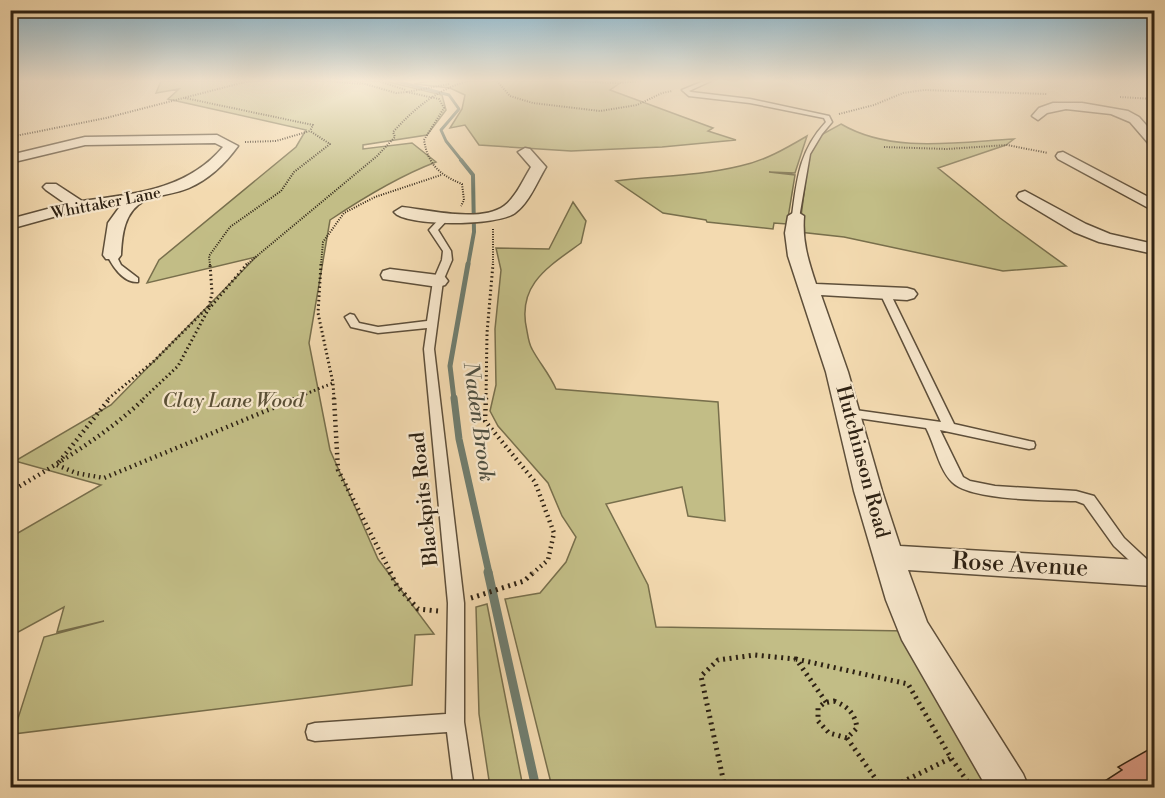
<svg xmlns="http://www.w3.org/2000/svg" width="1165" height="798" viewBox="0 0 1165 798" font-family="'Libre Bodoni',serif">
<rect width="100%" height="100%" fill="#f3dab0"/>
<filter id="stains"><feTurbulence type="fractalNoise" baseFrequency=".00333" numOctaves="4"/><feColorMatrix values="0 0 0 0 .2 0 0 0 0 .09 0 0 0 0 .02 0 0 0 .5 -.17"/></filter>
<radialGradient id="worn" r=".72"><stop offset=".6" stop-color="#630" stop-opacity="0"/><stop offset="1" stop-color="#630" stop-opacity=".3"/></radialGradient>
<!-- green -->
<path fill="#c2bd86" stroke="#786f4c" stroke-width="1.5" d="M 161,81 L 385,81 L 442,95 L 446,110 L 427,135 L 363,145 L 363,149 L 412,143 L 436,162 C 399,176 363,198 330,220 L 309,343 L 330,450 L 378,559 L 434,634 L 415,635 L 412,685 L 13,734 L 44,637 L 104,621 L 57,632 L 64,607 L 11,636 L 11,537 L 101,485 L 15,461 L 111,405 L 256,257 L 147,283 L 159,260 L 296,147 L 306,130 L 168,99 L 179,89 L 156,93 Z
M 429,81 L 623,81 L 610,90 L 713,128 L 708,131 L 736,140 L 662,147 L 571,151 L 479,145 L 465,125 L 450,128 L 462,109 L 465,95 L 450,88 L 414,84 Z
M 841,124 C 892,154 958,142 1014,139 L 1006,145 L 938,168 L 1000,218 L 1066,266 L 1003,271 L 844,237 L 799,232 L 809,154 L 819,136 Z
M 807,136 L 795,173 L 769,172 L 795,175 L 787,224 L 774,223 L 773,229 L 707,222 L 706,220 L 663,213 L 616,181 C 657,176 699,176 740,166 C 764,161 785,149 807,136 Z
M 573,202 L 586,221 L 581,243 C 548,267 516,285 527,331 C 528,337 529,344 532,349 C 540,364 549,373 556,389 L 718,402 L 725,521 L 688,516 L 682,487 L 606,504 L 648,585 L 656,627 L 909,631 L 999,788 L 552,787 L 505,599 L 540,593 L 566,562 L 576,537 L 562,516 L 548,483 L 498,426 L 490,411 L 496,385 L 495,329 L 501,270 L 496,248 L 549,249 Z
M 487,604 L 523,787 L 490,787 L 479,714 L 476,607 Z"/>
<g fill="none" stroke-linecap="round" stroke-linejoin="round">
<!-- stream-far4 -->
<path stroke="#6f7d6f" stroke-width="3" d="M 396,81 L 449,95 L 459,109 L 441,130 L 446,141 L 462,161"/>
<!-- stream-far3 -->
<path stroke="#6f7d6f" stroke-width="4" d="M 461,160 L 473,175 L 474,232 L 468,265"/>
<!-- stream-far2 -->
<path stroke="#6f7d6f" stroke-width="5" d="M 454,399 L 450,366 L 468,264"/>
<!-- stream-far1 -->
<path stroke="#6f7d6f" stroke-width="7" d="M 454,398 L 459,439 L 489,573"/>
<!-- stream -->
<path stroke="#6f7d6f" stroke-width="9" d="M 488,572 L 536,788"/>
</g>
<!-- building -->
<path fill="#e5a38f" stroke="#2d2113" stroke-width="1.5" d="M 1155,746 L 1155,788 L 1094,788 L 1122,770 L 1118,767 Z"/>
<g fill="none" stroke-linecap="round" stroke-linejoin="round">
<!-- lane casing -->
<g stroke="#5e4f3a" stroke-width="3">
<path id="lane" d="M 704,81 L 711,81 L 689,91 L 691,92 L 750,99 L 829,116 L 832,122 L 822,134 L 810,154 L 799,218 L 792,216 C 797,179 799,151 826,122 L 824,118 L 750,103 L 689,96 L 682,90 Z
M 443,215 L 450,217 L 438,230 L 451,251 L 452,260 L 443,281 L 434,349 L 464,603 L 464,722 L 474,788 L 454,788 L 447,732 L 315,741 L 308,739 L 306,732 L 308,725 L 315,723 L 446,714 L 448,603 L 424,349 L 427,328 L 378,333 L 351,327 L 345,317 L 350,314 L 354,315 L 359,323 L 378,327 L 427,321 L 433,281 L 442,260 L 443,251 L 429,230 Z
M 112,252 L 115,253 L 121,265 L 138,278 L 138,282 C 124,283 113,267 107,255 Z
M 885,290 L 890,293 L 954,424 L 1029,441 L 1034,442 L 1035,445 L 1034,448 L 1029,449 L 940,430 L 963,477 L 970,481 L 995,486 L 1076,491 L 1094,496 L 1124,538 L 1154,566 L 1154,574 L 1149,576 L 1144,574 L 1114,546 L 1084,504 L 1076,501 C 1050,500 970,501 952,482 C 939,469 935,445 926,428 L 844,416 L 842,413 L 844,410 L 848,409 L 941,422 L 880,293 Z"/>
</g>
<!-- street casing -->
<g stroke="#5e4f3a" stroke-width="3">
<path id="street" d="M 1053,103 L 1082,103 L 1128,111 L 1139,117 L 1154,134 L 1154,145 L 1149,144 L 1130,122 L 1111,114 L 1066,109 L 1047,113 L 1038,120 L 1032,116 L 1039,108 Z
M 217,135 L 238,146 C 225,164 209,179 189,188 C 175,194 157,195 144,201 C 124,212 122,235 121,255 L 118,259 L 106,259 L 103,255 L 108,223 L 121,205 L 64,214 L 10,229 L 10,219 L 66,204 L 46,190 L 43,187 L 46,184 L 56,184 L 82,201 C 134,194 187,190 223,147 L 215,143 L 85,145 L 10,163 L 10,155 L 85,137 Z
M 525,148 L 530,149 L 546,167 C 537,182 529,203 515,213 C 498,226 405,227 394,212 L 402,207 C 429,210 481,223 504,206 C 516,197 523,180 531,167 L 518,152 Z
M 1063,152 L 1154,200 L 1154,211 L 1058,159 L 1056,156 L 1058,153 Z
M 1025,191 L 1086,224 L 1110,234 L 1154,244 L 1154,254 L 1099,242 L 1074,232 L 1019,199 L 1017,196 L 1019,193 Z
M 796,211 L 804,216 C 802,241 808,260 816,284 L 907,288 L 914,290 L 917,294 L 914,298 L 907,300 L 821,295 L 848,372 L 882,491 L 900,546 L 1154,561 L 1153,586 L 908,570 L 927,622 L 1023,774 L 1029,788 L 987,788 L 902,640 L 886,600 L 854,491 L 826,372 L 788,256 L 785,233 L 788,216 Z
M 390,269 L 438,275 L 445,277 L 448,281 L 445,285 L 438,287 L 383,279 L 381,275 L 383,271 Z"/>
</g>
<!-- path-far3 -->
<path stroke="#2d2113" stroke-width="2" stroke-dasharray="1 1.5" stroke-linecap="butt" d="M 327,81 L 362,84
M 355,81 L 396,93 L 407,92
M 378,81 L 406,90
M 497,81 L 510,96 L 533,103 L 600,111 L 637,105 L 662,93 L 672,91
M 575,81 L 617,83 L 642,81
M 449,84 L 407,92 L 439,99 L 444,108 L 424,140 C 428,165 440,175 462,184 L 464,200 L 461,206
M 1120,97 L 1154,99
M 185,98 L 313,125 L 310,131
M 839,114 L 874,105 L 903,93 L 924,90 L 1047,94
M 10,137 L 106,118 L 249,81
M 245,142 L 276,141 L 310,131
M 884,147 L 947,149 L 1007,145 L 1048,153
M 210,265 L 209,256 L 230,227 L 281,191 L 294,172 L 330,144 L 310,131
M 246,265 L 377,156 L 395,137 L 393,132 C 415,108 436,90 468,81
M 321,265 L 323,242 L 344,213 L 375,197 L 441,175
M 493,265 L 493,228"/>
<!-- path-far2 -->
<path stroke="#2d2113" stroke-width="3" stroke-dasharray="1.5 3" stroke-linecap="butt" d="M 321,264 L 318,313 L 333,383 L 334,399
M 209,307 L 212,293 L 210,264
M 108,399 L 154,361 L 208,307
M 143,399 L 178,366 L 208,310 L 247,264
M 293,399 L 333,383
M 486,399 L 487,333 L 493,264"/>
<!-- path-far1 -->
<path stroke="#2d2113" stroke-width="4.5" stroke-dasharray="1.5 4" stroke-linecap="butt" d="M 334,398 L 338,470 L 391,573
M 486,398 L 485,421 L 535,482 L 554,533 L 548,560 L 533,573
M 59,462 L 110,398
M 57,465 L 76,473 L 104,478 L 297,398
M 10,492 C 57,464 105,436 145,398"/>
<!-- path -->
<path stroke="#2d2113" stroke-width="5" stroke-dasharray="2 4.5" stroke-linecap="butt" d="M 390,572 L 397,586 L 418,609 L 438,611
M 471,598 L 524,581 L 534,572
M 834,701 C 847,706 855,713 857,728 L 847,738 L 829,733 L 818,721 L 818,708 L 824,703 Z
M 826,702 L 796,659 L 908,684 L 951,758 L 972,788
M 847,738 L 882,788
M 725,788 L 701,676 L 718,660 L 755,655 L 795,659
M 890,788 L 951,758"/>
<!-- lane -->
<use href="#lane" fill="#f7e7cc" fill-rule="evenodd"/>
<!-- street -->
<use href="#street" fill="#f7e7cc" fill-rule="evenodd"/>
</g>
<!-- sky -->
<linearGradient id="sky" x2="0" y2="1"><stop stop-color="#89b7d0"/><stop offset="0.42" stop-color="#faeedb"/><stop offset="1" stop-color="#faeedb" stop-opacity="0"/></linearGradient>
<rect width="1165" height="192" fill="url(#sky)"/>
<g text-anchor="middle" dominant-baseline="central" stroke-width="4.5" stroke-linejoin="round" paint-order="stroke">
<!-- far-street labels -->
<g font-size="16" fill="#2d2113" stroke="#f7e7cc">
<text transform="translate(106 203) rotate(-11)">Whittaker Lane</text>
</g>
<!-- park labels -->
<g font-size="20" font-style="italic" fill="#5a5036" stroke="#f7e7cc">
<text x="233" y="401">Clay Lane Wood</text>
</g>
<!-- street labels -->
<g font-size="20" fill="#2d2113" stroke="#f7e7cc">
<text transform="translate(862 462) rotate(75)">Hutchinson Road</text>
<text transform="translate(425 499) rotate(-96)">Blackpits Road</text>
</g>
<!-- water labels -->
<g font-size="21" font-style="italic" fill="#4e4f41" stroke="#f7e7cc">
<text transform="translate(478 422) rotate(82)">Naden Brook</text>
</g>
<!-- near-street labels -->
<g font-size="24" fill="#2d2113" stroke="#f7e7cc">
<text transform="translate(1020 565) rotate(3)">Rose Avenue</text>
</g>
</g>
<!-- margin -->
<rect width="1165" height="798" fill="none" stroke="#f3dab0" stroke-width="36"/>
<rect x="12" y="12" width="1141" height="774" fill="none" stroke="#2d2113" stroke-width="3"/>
<rect x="18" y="18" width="1129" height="762" fill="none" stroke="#2d2113" stroke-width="1.5"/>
<rect width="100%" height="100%" filter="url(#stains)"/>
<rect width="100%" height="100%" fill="url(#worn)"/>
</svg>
